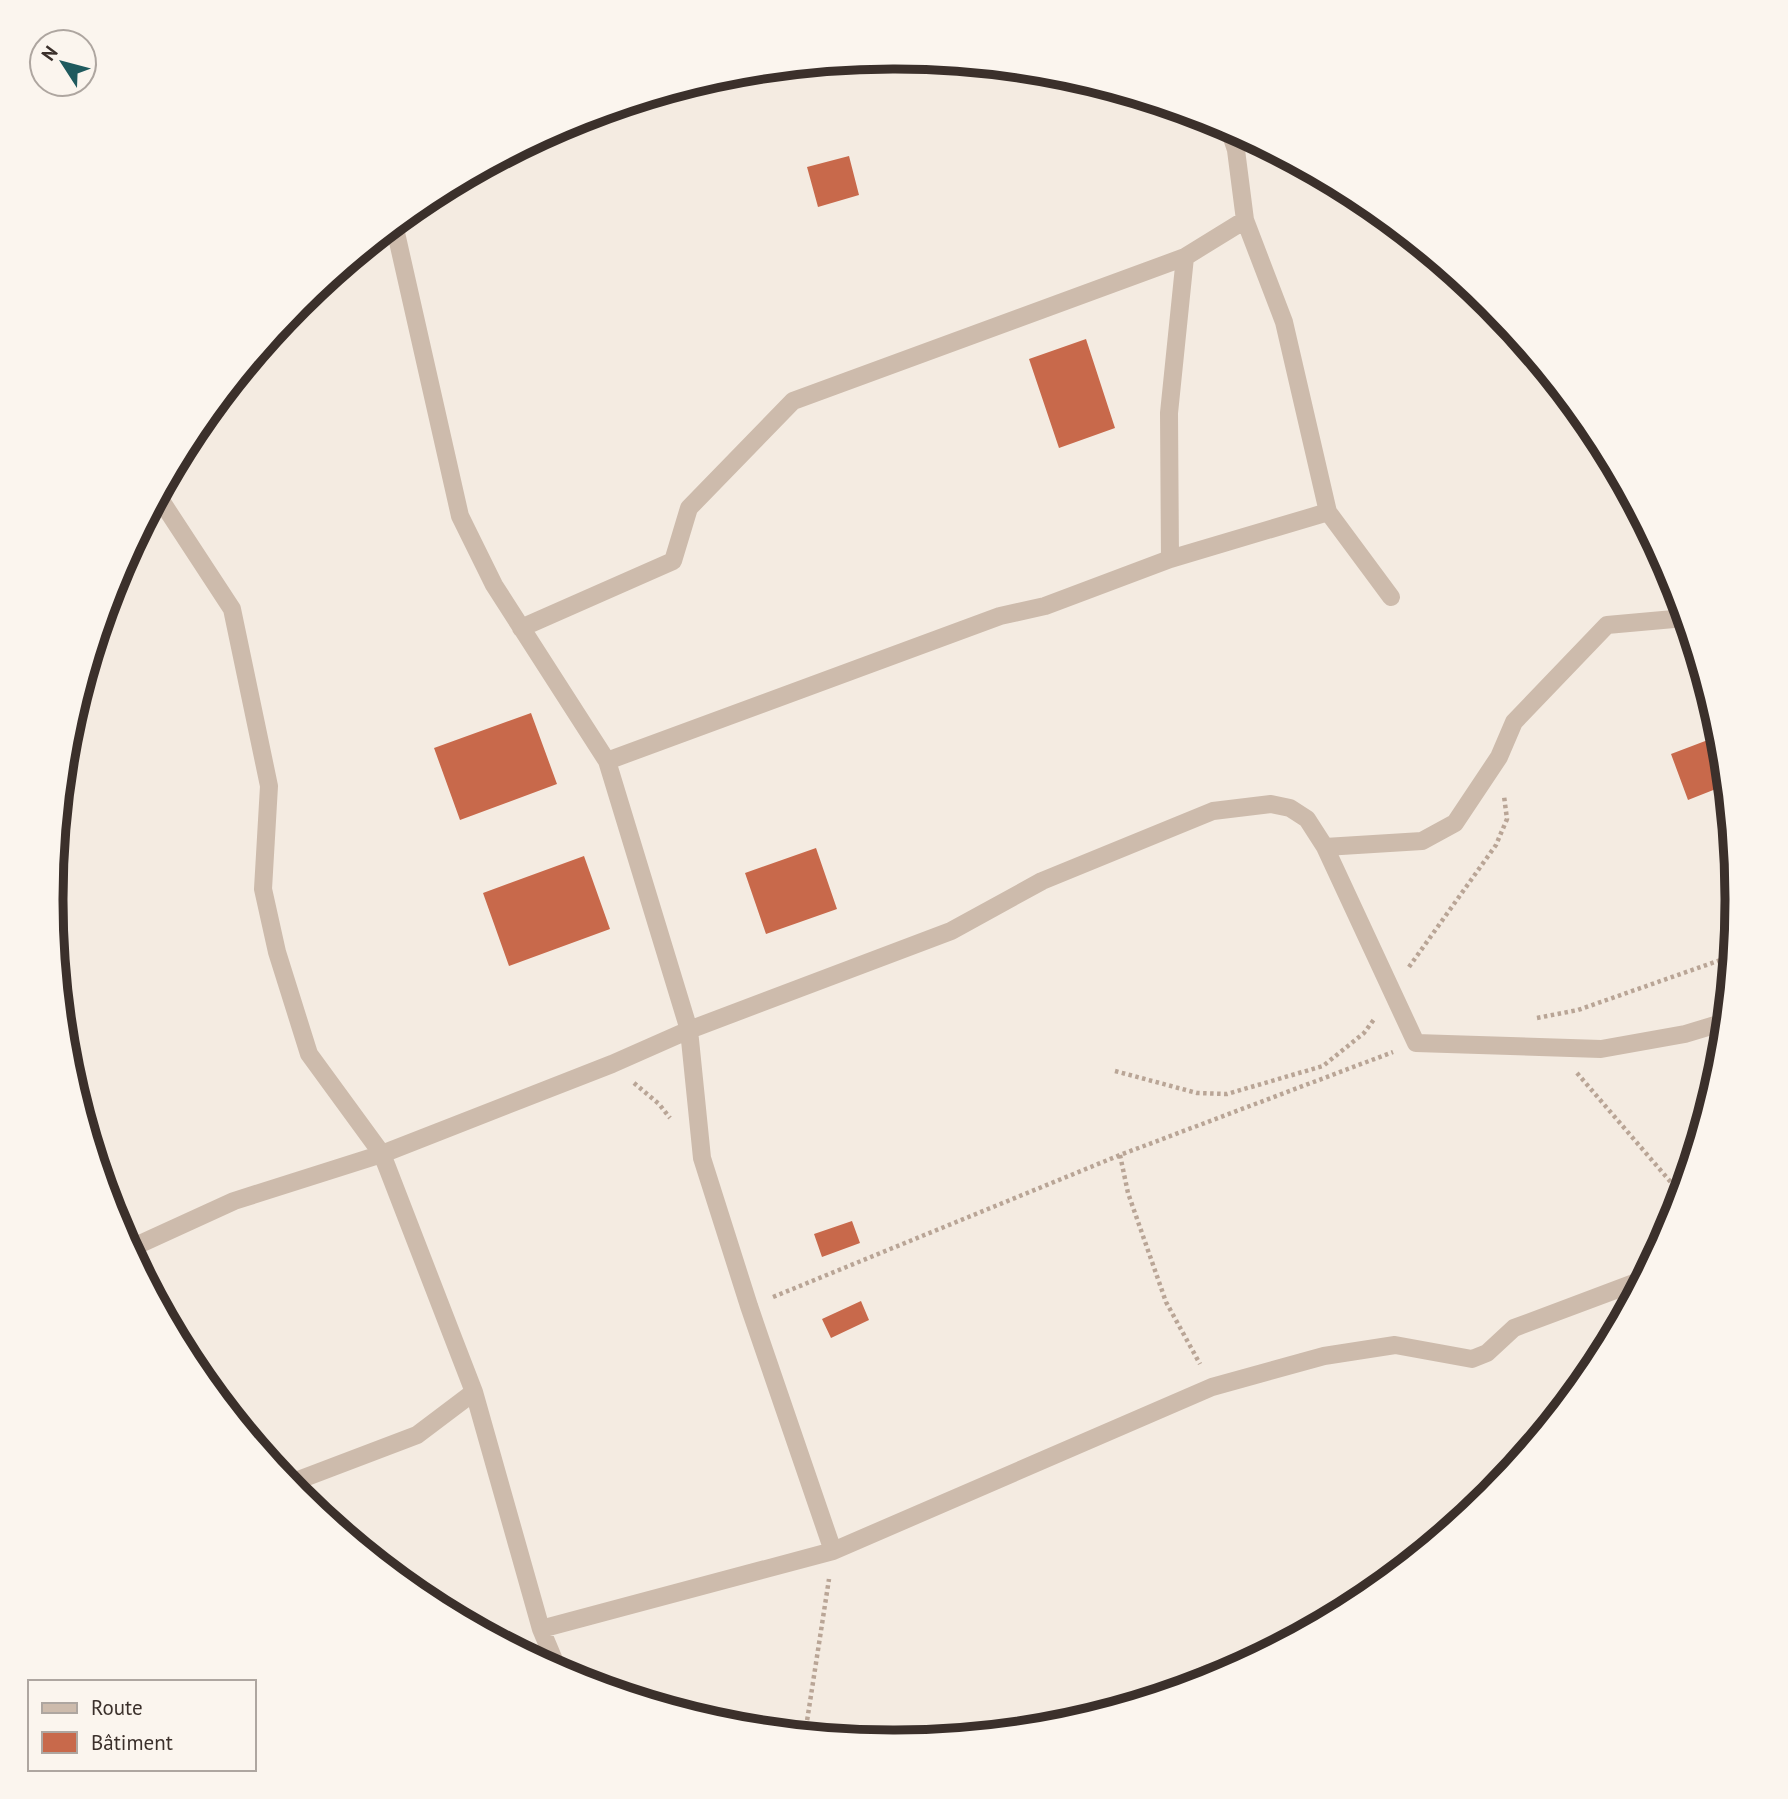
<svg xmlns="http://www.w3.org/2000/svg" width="1788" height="1799" viewBox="0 0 1788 1799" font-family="'PT Sans',sans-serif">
<rect width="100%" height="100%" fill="#f4ebe1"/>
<!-- building -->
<path fill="#c8694b" d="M 849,156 L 859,195 L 818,207 L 807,167 Z
M 1086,339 L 1115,428 L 1059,448 L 1029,359 Z
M 531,713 L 557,784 L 460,820 L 434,748 Z
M 1721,735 L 1726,785 L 1688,800 L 1671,754 Z
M 816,848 L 837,909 L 766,934 L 745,873 Z
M 584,856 L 610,929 L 509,966 L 483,893 Z
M 852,1221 L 860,1243 L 822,1257 L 814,1234 Z
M 861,1301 L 869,1320 L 831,1338 L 822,1319 Z
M 1367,1584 L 1371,1594 L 1352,1606 L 1347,1592 Z"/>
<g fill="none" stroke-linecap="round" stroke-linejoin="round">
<!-- path -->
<path stroke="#b9a596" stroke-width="4.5" stroke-dasharray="3.5 3.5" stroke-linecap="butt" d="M 1409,967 L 1496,845 L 1507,819 L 1504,796
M 1537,1018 L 1578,1010 L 1732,956
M 1115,1071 L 1197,1093 L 1227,1094 L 1323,1066 L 1364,1033 L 1375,1018
M 1577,1073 L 1681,1194
M 634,1083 L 659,1104 L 670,1118
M 1120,1155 L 1128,1193 L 1166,1302 L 1200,1364
M 773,1297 L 1120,1155 L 1393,1052
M 805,1734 L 829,1579"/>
<!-- street -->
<path stroke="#cdbbac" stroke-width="18" d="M 1245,220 L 1284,322 L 1328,512 L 1391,597
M 394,224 L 460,516 L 494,585 L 607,761 L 689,1030 L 702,1158 L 749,1306 L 833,1551
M 158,496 L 232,609 L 269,786 L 263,889 L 277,952 L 309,1054 L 382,1154 L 474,1392 L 541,1629 L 559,1672
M 1170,559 L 1169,413 L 1185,257
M 521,628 L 673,561 L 689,508 L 793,401 L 1185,257 L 1245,220 L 1236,150 L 1228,126
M 607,761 L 1000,616 L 1045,606 L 1170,559 L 1328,512
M 1325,847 L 1416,1043 L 1601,1049 L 1685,1034 L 1725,1022
M 129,1249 L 234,1201 L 382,1154 L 612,1064 L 689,1030 L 951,931 L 1042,881 L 1213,811 L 1271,804 L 1290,808 L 1307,819 L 1325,847 L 1422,841 L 1455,823 L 1499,757 L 1514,722 L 1607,625 L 1685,618
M 288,1484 L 417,1435 L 474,1392
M 541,1629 L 833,1551 L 1212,1387 L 1324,1356 L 1395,1345 L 1472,1359 L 1487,1353 L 1514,1328 L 1642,1280
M 1153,1698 L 1209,1673 L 1223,1675"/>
</g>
<!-- crop -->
<path d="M0 0H1788V1799H0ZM893 69H895A830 830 0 0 1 1725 899V900A830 830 0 0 1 895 1730H893A830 830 0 0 1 63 900V899A830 830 0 0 1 893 69Z" fill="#fbf5ee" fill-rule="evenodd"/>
<path fill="none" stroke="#3b302b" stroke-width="9" d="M893 69H895A830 830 0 0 1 1725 899V900A830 830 0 0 1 895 1730H893A830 830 0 0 1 63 900V899A830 830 0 0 1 893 69Z"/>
<!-- legend -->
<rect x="28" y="1680" width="228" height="91" fill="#fbf5ee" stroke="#aea6a0" stroke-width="2"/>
<rect x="42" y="1703" width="35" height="10" fill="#cdbbac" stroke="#aea6a0" stroke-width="2"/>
<text x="91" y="1715" font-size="21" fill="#3b302b">Route</text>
<rect x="42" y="1732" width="35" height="21" fill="#c8694b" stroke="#aea6a0" stroke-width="2"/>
<text x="91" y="1750" font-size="21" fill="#3b302b">Bâtiment</text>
<!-- north arrow -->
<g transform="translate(63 63) rotate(306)"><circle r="33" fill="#fbf5ee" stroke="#aea6a0" stroke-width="2"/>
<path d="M0-5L12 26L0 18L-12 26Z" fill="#1f5a5e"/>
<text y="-10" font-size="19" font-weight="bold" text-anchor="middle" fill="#3b302b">N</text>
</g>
</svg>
